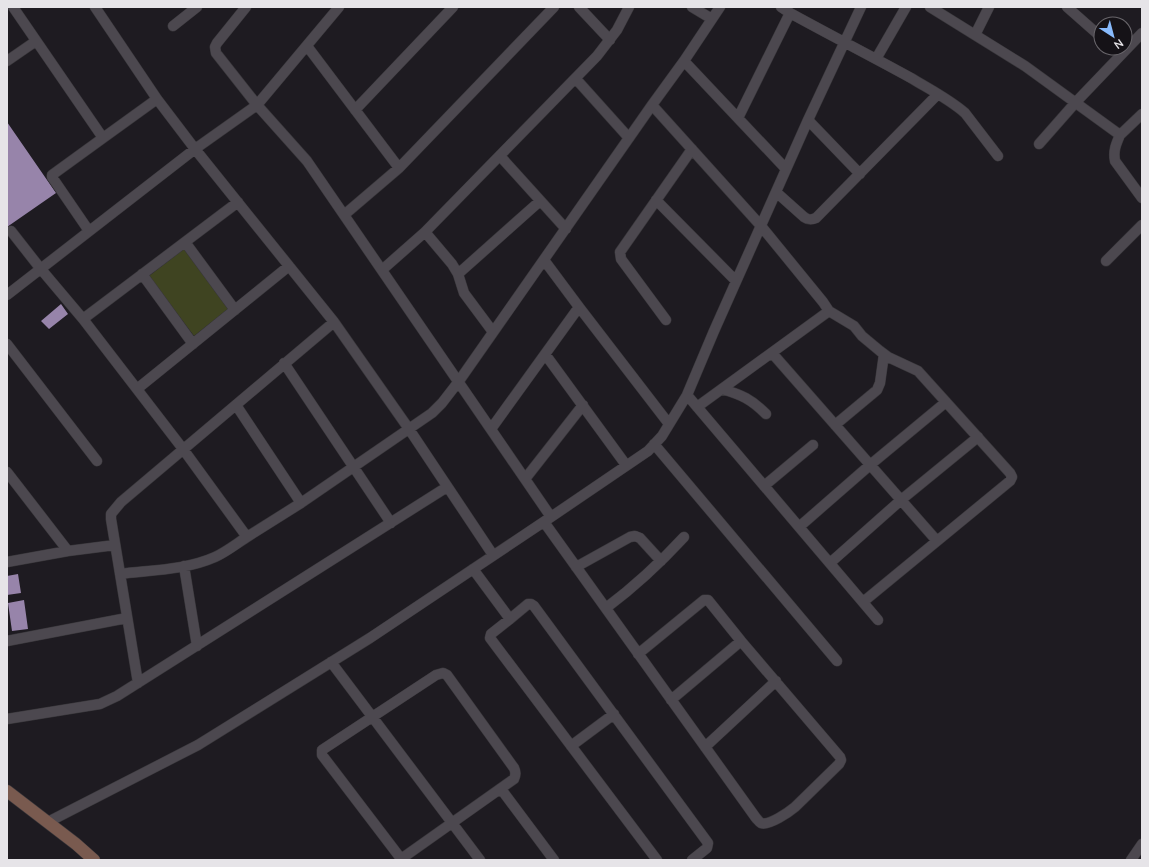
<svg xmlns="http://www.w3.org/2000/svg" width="1149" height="867" viewBox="0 0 1149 867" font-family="'Nunito Sans',sans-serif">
<rect width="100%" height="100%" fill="#1e1b21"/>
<!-- green -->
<path fill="#3f4421" d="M 185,248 L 228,309 L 194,336 L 149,276 Z"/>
<!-- building -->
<path fill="#9784aa" d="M 7,122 L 56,193 L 7,227 Z
M 61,304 L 68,314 L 49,329 L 41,321 Z
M 18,574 L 21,593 L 7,595 L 7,576 Z
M 24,600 L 28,629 L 12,631 L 8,603 Z"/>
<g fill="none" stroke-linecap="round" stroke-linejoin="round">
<!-- street casing -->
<g stroke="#39373b" stroke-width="11">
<path id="street" d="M 13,7 L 103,138 L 157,99
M 95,7 L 157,99 L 195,149 L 334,322 L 409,429 L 493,555
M 246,7 L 217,43 L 215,47 L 216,53 L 257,105 L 339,7
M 579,7 L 610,40
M 692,7 L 712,19
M 781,7 L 790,13 C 830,35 871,56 911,78 C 929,89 949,99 965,113 L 998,156
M 930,7 L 1025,66 L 1120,135 L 1142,114
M 1067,7 L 1101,37
M 173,26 L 197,7
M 975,35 L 989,7
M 307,46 L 399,168
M 1113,48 L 1121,55
M 876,59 L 906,7
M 7,61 L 36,41
M 684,61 L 786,169
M 576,79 L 629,138
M 652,105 L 761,226 L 823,302 L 829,311
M 355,110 L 453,7
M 738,118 L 790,13
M 808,120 L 860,174
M 1120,135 C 1116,144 1113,151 1115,161 L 1142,198
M 1039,144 L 1076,102 L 1142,33
M 500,156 L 566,229
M 776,192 L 804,217 C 808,220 811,220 816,218 L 938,94
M 656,200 L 736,281
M 344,215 L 399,168 L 554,7
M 11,231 L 40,268 L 83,319 L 183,449 L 247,537 L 301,503 L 432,413 L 442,403 L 459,381 L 652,105 L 684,61 L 720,7
M 89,231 L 52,177 L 52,175 L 103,138
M 425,232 L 452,264 L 458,274 L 464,293 L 493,332
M 185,242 L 235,310
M 544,260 L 579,307 L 669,424
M 1106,261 L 1142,225
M 382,270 L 425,232 L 597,56 L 617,30 L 629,7
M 142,274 L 193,344
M 458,274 L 540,201
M 7,295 L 195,149 L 257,105 L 307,161 L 551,517
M 83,319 L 238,202
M 666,320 L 621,259 L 620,252 L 692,149
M 7,344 L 97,461
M 772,353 L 937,541
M 545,354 L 626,465
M 284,363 L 391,523
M 137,389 L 289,266
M 722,389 C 742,395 751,399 766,414
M 687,395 L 878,620
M 236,405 L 301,503
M 697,407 L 829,311 L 854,326 L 862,336 L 880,351 L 888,357 L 918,371 L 1010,473 L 1012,477 L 1010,481 L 863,602
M 835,425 L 877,390 L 880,383 L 884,354
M 491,429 L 579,307
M 654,444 L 837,661
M 7,472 L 68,551 L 7,562
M 525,479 L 583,405
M 764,486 L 813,445
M 544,522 C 615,621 685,720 756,818 C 758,820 759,822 761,823 C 769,826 789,812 795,807 L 839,764 L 841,760 L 840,757 L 741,641 L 708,600 L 704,600 L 638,654
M 799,527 L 870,465 L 946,402
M 68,551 L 115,545
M 830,563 L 901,500 L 978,437
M 184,566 L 197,646
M 576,567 L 630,537 L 635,536 L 640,538 L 661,561
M 473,569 L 510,619 L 528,604 L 531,604 L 534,606 L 708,843 L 707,848 L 692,860
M 120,574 C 151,570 186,570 215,557 C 226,552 236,544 247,537
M 606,608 C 634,587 660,563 684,537
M 510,619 L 491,634 L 490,638 L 657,860
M 7,641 L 127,618
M 331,662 L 480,860
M 138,683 L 111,519 L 111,514 L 121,502 L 334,322
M 671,700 L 741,641
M 7,719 L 100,704 L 117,696 L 447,487
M 571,746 L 614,714
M 705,747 L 776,681
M 501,789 L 554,860
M 48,822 L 198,745 L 370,638 L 551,517 L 648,451 L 662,436 L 687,395 L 714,331 L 808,120 L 861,7
M 401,859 L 514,779 C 516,775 516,772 514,768 L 447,675 L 443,673 L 436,675 L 322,750 L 322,755 L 402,860
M 1131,860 L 1142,844"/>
</g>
<!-- secondary casing -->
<g stroke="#39373b" stroke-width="13">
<path id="secondary" d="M 7,791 L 76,844 L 94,860"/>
</g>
<!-- street -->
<use href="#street" stroke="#4c484f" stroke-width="10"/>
<!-- secondary -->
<use href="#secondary" stroke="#795a4f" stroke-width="12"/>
</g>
<!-- border -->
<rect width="1149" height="867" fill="none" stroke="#e6e4e8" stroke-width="16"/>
<!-- north arrow -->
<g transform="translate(1113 36) rotate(144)"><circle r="19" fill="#151217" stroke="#69666b"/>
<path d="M0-3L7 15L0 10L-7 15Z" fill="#88bafc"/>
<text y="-6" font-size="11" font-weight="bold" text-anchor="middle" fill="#e6e4e8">N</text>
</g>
</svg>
